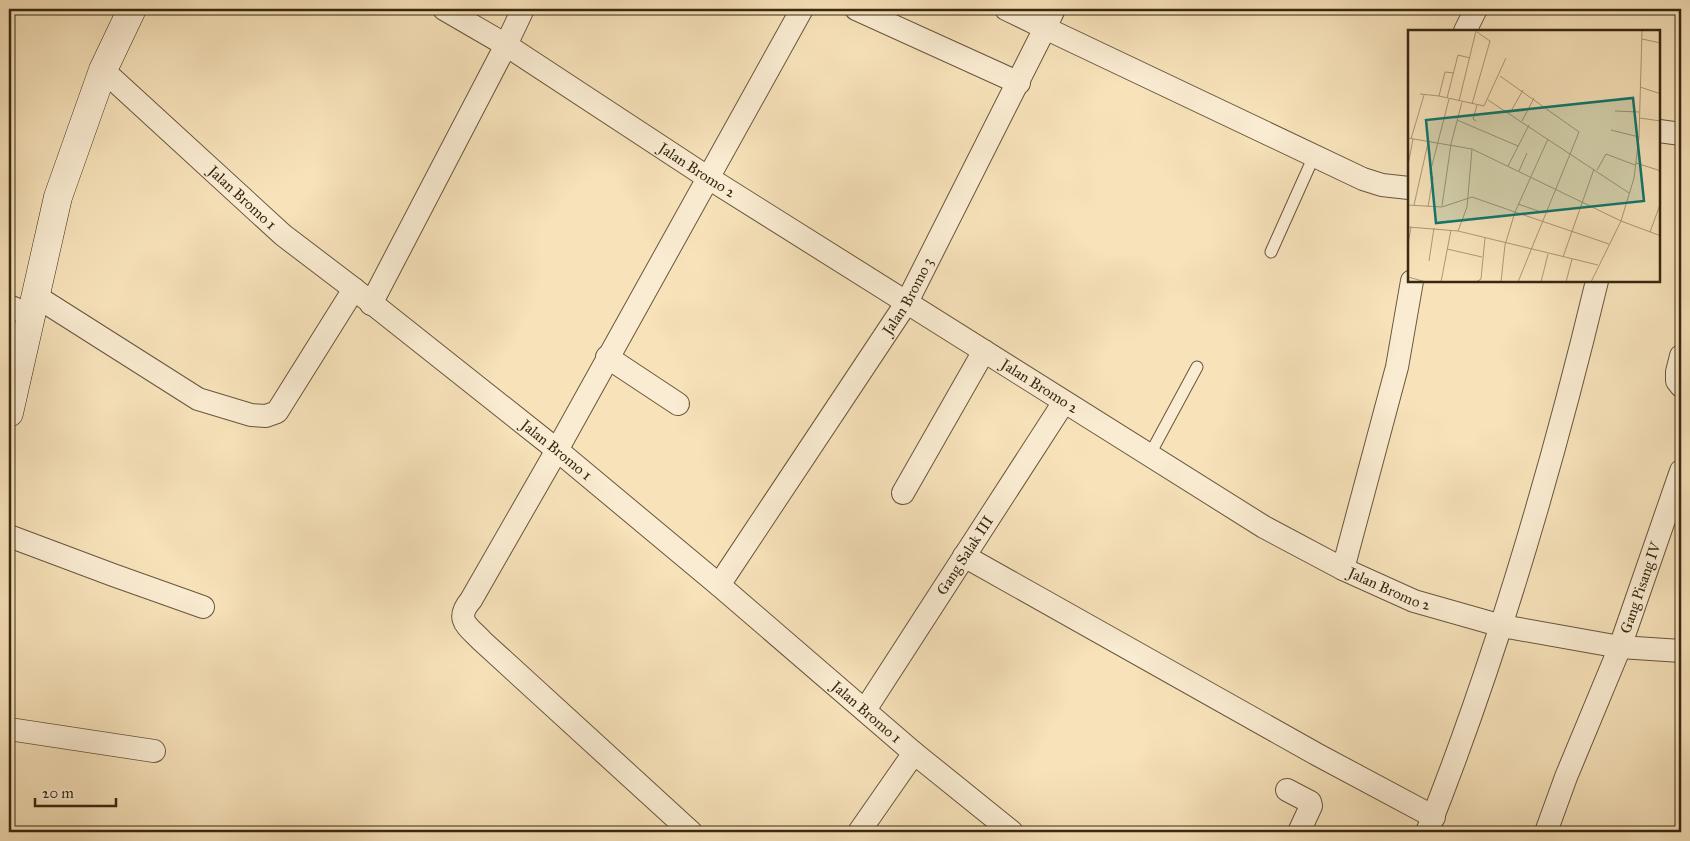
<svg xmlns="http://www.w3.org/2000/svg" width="1690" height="841" viewBox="0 0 1690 841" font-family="'IM FELL Great Primer',serif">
<rect width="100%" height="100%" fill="#f7e2ba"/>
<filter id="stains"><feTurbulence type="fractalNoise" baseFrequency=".004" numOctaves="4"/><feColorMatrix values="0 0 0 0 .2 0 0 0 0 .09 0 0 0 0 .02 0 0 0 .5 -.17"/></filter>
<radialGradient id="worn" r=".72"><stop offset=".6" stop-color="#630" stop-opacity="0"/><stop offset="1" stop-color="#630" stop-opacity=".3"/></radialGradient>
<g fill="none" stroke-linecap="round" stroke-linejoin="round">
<!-- lane casing -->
<g stroke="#68563c" stroke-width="13">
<path id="lane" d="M 1271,252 L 1314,156
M 1149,456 L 1197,367"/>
</g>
<!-- street casing -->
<g stroke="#68563c" stroke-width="24">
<g id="street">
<path id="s1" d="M 444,9 L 506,45 L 707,177 L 1264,527 L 1343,569 L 1414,601 L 1502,626 L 1620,647 L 1681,651"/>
<path d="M 856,9 L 1019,83"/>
<path d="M 1054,9 L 1045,28 L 1363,179 L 1382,185 L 1409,188"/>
<path d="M 1465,31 L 1476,9"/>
<path id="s2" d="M 103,70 L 283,235 L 354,289 L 557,450 L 719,585 L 914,753 L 1012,832"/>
<path d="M 1659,131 L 1681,134"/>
<path d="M 34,295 L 198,399 L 251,415 L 266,416 L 277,412 L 354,289"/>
<path d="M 371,304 L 506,45 L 523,9"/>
<path d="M 9,306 L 30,315"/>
<path d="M 1681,356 L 1677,372 L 1677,381 L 1681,386"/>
<path d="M 607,357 L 678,404"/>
<path d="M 903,493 L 984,351"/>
<path d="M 9,536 L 113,575 L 203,607"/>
<path d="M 964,556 L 1318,755 L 1434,817"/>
<path d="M 1343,569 L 1397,367 L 1412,281"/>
<path id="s3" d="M 719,585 L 907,302 L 1045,28 L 1006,9"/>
<path id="s4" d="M 865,710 L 1064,402"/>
<path d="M 9,729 L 154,751"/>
<path d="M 1287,790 L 1310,802 L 1311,806 L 1299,832"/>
<path d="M 691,832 L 482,641 C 468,626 454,620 471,600 L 557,450 L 802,9"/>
<path d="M 859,832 L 914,753"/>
<path d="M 1427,832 C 1498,654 1552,468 1597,281"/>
<path id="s5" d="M 1546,832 L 1566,777 L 1620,647 L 1681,471"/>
</g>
</g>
<!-- secondary casing -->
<g stroke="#382812" stroke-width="29">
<path id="secondary" d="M 9,413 L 58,197 L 103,70 L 132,9"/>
</g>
<!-- lane -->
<use href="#lane" stroke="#faecd2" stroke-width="11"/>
<!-- street -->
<use href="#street" stroke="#faecd2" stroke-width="22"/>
<!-- secondary -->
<use href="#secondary" stroke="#faecd2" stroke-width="28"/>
</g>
<g text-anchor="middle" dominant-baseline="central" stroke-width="4" stroke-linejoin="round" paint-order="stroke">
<!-- street labels -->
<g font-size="15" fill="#382812" stroke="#faecd2">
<text stroke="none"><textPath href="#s1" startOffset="300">Jalan Bromo 2</textPath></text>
<text stroke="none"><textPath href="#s2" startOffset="189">Jalan Bromo 1</textPath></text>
<text stroke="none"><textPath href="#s3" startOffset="345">Jalan Bromo 3</textPath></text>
<text stroke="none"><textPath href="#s1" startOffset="705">Jalan Bromo 2</textPath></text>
<text stroke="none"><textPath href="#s2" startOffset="592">Jalan Bromo 1</textPath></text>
<text stroke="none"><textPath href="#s4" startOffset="184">Gang Salak III</textPath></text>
<text stroke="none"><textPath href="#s5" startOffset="262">Gang Pisang IV</textPath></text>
<text stroke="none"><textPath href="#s1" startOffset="1110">Jalan Bromo 2</textPath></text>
<text stroke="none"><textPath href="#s2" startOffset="998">Jalan Bromo 1</textPath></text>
</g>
</g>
<!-- overview -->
<g transform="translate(1408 30)">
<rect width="252" height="252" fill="#f7e2ba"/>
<path fill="none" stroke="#ab9877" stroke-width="1" d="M 234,9 L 253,13M 46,43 L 37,42 L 31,66 L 76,76 L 98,28M 92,46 L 171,102 L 110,252M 232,57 L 253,64M 12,64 L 31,66M 39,68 L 50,25 L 62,28M 80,70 L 221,163M 51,71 L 68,1M 64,74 L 82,11 L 69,2M 207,81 L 231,82M 102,83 L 115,60M 231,88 L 253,91M 49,90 L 110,116M 68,91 L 65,89 L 69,75M 114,91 L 126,68M 203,100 L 231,107M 0,108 L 64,119 L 213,191M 3,109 L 16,65M 140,109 L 107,182 L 201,214M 228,133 L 253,141M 0,135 L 5,109M 100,136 L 121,95M 189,140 L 198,124 L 227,135M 111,141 L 119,123M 110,174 L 136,183M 0,175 L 34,177 L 64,167 L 107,182 L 97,215 L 93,252M 6,175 L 20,113M 34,176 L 43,114 L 54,72M 20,177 L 25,147 L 22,143 L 41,69M 213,191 L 253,206M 0,197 L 50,201 L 59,177 L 64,119M 50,201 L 190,235M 242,202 L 253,172M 0,214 L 3,197M 39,219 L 74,227M 155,227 L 186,139M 21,231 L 26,198M 0,247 L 18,252M 33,252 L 43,200M 68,252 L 73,249 L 77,208M 133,252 L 140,224M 158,252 L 164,229M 183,252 L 213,191 L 226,148 L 231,107 L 234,1"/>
<path fill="#0f766e" fill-opacity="0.15" stroke="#0f766e" stroke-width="2.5" d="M 225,68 L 236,171 L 28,193 L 18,90 Z"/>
<rect width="252" height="252" fill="none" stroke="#382812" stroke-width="2.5"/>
</g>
<!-- margin -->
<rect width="1690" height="841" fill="none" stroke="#f7e2ba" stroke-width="30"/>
<rect x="10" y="10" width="1670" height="821" fill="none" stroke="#382812" stroke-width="2.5"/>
<rect x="15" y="15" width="1660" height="811" fill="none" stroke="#382812"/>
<!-- scale -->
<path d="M35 798v8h81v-8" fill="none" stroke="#382812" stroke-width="2.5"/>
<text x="42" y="798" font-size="15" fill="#382812" stroke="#faecd2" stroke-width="4" paint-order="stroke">20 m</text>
<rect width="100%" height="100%" filter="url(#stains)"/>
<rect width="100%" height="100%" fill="url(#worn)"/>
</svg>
